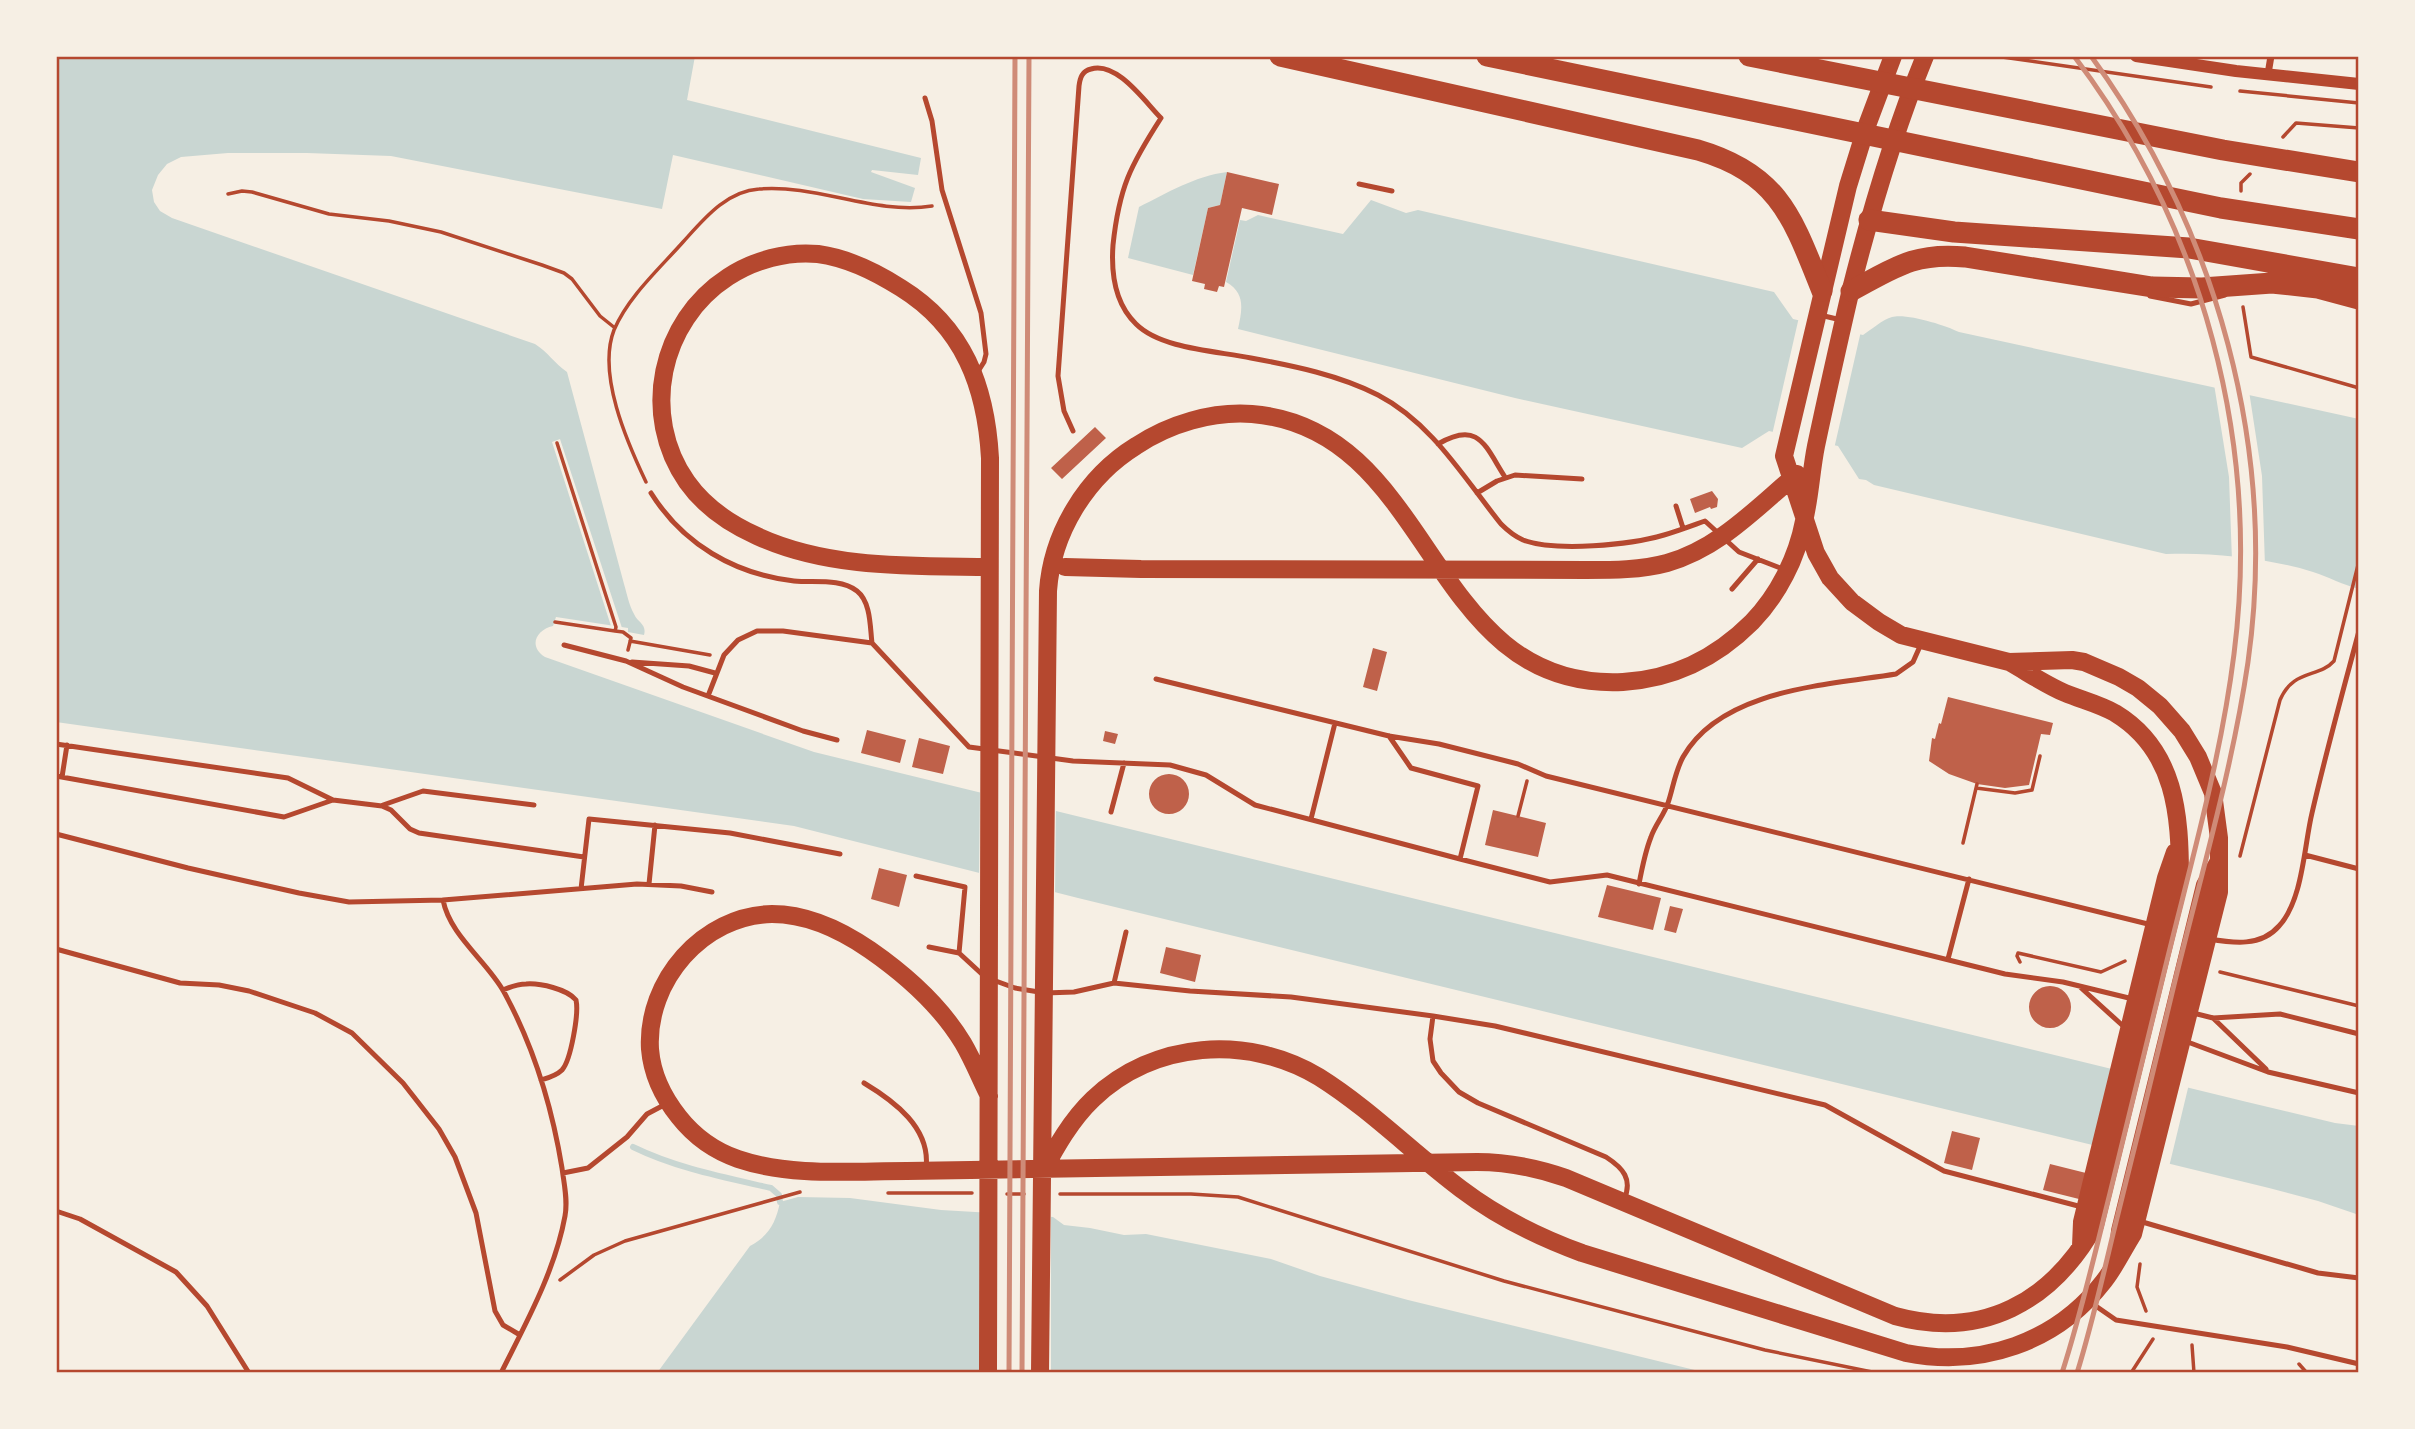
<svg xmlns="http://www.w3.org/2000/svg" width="2415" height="1429" viewBox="0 0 2415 1429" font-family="'Roboto Serif',serif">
<rect width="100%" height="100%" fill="#f6efe4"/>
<!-- water -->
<path fill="#c9d6d2" d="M 56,56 L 695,56 L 687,100 L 921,158 L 918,175 L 872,170 L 871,172 L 915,188 L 911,202 L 863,199 L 673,155 L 662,209 L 391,156 L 307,153 L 228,153 L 181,157 L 167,164 L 158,175 L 152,190 L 154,202 L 160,211 L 172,218 L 535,344 C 548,352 554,363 567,372 L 624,584 C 627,594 629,605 634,614 C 638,623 647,624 644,635 L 628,632 L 628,628 L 556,617 L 553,626 C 536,630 528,646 545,657 L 814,752 L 2247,1102 L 2335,1123 L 2359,1126 L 2359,1215 L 2318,1201 L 2269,1188 L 1078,898 L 794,826 L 56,722 Z
M 1227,172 L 1220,205 L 1208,208 L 1193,275 L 1128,258 L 1139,207 C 1167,193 1195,176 1227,172 Z
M 1371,200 L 1406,213 L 1418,210 L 1774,292 L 1793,319 L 1863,335 C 1871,330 1883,319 1892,317 C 1906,313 1945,325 1959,332 L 2359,419 L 2359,589 C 2343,585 2329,577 2313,572 C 2268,558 2212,552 2166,554 L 1874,485 L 1866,480 L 1859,479 L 1838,446 L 1769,431 L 1742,448 L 1515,398 L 1238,329 C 1242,310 1246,293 1226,282 L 1240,220 L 1246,221 L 1258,215 L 1343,234 Z
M 798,1197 L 850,1198 L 941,1210 L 1041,1216 L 1053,1217 L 1064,1225 L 1090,1228 L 1124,1235 L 1146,1234 L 1271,1259 L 1320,1276 L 1408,1300 L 1707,1373 L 657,1373 L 750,1246 C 769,1236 776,1222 780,1202 Z"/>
<!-- pier -->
<path fill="#f6efe4" d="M 1799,317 L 1861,331 L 1834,449 L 1772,435 Z
M 2214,384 L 2249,391 L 2262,476 L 2265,566 L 2232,561 L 2229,477 Z
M 560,439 L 622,628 L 611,626 L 552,442 Z
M 980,788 L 1056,807 L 1055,896 L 979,876 Z
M 2113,1066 L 2189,1084 L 2169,1167 L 2093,1148 Z
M 980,1209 L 1051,1214 L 1051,1373 L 980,1373 Z"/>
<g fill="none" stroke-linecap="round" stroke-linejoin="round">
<!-- stream -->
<path stroke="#c9d6d2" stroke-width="6" d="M 633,1147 C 676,1168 723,1177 771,1188 L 779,1195 L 780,1202"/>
</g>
<!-- building -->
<path fill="#bf614a" d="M 1227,172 L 1279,184 L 1272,215 L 1242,208 L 1224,287 L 1219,286 L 1217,292 L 1204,289 L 1205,284 L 1192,281 L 1208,208 L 1220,205 Z
M 1095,427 L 1106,438 L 1062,479 L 1051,468 Z
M 1712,491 L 1718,499 L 1717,507 L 1711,509 L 1710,507 L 1695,513 L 1690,499 Z
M 1373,648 L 1387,652 L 1377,691 L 1363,687 Z
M 1948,697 L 2053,723 L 2050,735 L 2041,734 L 2029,785 L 2005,788 L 1977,784 L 1949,774 L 1929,761 L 1932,738 L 1935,739 L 1939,723 L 1941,724 Z
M 867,730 L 906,740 L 900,763 L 861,753 Z
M 1105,731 L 1118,734 L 1115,744 L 1103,741 Z
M 919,738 L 950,746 L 943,774 L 912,767 Z
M1149 794a20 20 0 1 1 40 0a20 20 0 1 1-40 0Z
M 1493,810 L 1546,823 L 1538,857 L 1485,845 Z
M 879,868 L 907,875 L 899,907 L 871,899 Z
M 1607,885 L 1661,898 L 1653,930 L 1598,917 Z
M 1670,906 L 1683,909 L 1676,933 L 1664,930 Z
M 1166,947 L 1201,955 L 1195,982 L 1160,973 Z
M2029 1007a21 21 0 1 1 42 0a21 21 0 1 1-42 0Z
M 1952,1131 L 1980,1138 L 1972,1170 L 1944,1163 Z
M 2050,1164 L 2086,1173 L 2079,1199 L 2043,1190 Z"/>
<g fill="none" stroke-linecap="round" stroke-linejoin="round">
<!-- path -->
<path stroke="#b5482f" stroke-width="3.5" d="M 1995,56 L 2211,87
M 2240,91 L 2359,103
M 2283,137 L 2296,123 L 2359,128
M 2241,191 L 2241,183 L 2250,174
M 228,194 L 242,191 L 252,192 L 329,214 L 389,221 L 441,232 L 542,265 L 564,273 L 572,279 L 600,316 L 615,328
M 2243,307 L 2251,357 L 2359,388
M 646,482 C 627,442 597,374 614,330 C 628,297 659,269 683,242 C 703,220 726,191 759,189 C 817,184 874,215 932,206
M 555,622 L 615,631 L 616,627 L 557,443
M 615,631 L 623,632 L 631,638 L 628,650
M 630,641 L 710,655
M 1976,788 L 2015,793 L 2032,790 L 2040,756
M 1518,816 L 1527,781
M 1963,843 L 1977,784
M 2240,856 L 2280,700 C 2293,669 2319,678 2334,661 L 2359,561
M 2020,962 L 2017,956 L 2018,953 L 2101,972 L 2125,961
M 2220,972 L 2359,1006
M 888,1193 L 972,1193
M 1007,1194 L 1024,1194
M 1060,1194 L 1191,1194 L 1238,1197 L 1504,1281 L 1765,1350 L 1877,1373
M 2140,1264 L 2137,1287 L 2146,1311
M 560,1280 L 594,1255 L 625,1241 L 800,1192
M 2192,1345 L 2194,1373
M 2299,1364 L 2307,1373
M 2131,1373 L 2153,1339"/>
<!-- service -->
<path stroke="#b5482f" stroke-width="5" d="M 925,98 L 932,121 L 942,190 L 981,313 L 986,354 L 984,362 L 977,373
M 1359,184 L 1392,191
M 2150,296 L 2191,304 L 2225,295
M 1820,315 L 1841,320
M 1073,431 L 1064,411 L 1058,376 L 1079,86 C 1080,78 1082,71 1091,69 C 1117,61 1145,102 1161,118 C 1130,166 1119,188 1113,245 C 1111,273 1114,303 1136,324 C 1161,349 1217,351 1251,358 C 1294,366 1339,375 1378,395 C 1432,423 1464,478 1501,524 C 1508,531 1514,536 1523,540 C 1556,552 1630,545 1664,535 C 1678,531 1691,526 1705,521 L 1739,552 L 1783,569
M 1438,444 C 1479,420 1485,446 1505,477
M 651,493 C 683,544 734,574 794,581 C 814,583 840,578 857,591 C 871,602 870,627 872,643
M 1477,493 L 1497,481 L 1515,475 L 1582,479
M 1676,506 L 1683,528
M 1732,589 L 1758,559
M 564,645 L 626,661 L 683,687 L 803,731 L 837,740
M 632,662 L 689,666 L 715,673
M 1156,679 L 1389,736 L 1439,744 L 1518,764 L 1546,776 L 2152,925
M 708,696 L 724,655 L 738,640 L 757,631 L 783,631 L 872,643 L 969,747 L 1073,761 L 1170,765 L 1206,775 L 1255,805 L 1460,859 L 1550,882 L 1607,875 L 2005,974 L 2063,982 L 2133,999
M 1389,736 L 1411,768 L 1478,786 L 1460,859
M 56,744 L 288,778 L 333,800 L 382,806 L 391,810 L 410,829 L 419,833 L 584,857
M 56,776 L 284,817 L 333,800
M 62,777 L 67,745
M 383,805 L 423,791 L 534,805
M 1111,812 L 1124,763
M 1311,819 L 1335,723
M 56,834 L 188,868 L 299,893 L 349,902 L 443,900 L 637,884 L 681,886 L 712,892
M 2305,855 L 2359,869
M 916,876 L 965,887 L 959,953
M 649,884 L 655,825
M 1639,884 C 1642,868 1645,852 1651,837 C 1655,825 1664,815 1668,803 C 1673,788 1675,772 1683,757 C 1721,689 1828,685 1896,674 L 1913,662 L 1921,644
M 581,889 L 589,819 L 730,833 L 840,854
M 443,900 C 450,936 487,961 504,992 C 534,1047 552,1107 562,1168 C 564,1184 568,1200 565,1216 C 555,1271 526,1323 501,1373
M 2209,939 C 2233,943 2261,947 2279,926 C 2303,900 2304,846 2312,813 C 2326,752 2343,691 2359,631
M 929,947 L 959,953 L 984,976
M 56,949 L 180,983 L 219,985 L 249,991 L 315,1013 L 352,1033 L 403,1083 L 439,1129 L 455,1157 L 476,1213 L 495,1311 L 503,1325 L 520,1335
M 1948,959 L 1969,879
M 993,980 L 1015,988 L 1045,993 L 1074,992 L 1114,983 L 1190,991 L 1291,997 L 1433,1016
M 1114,983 L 1126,932
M 2079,986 L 2122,1025 L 2128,1027
M 503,990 C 510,987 518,984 526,984 C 540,983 567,989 576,1000 C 579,1013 571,1060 562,1070 C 556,1076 548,1078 541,1080
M 2193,1013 L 2213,1018 L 2280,1014 L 2359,1034
M 2213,1018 L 2266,1069
M 2185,1041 L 2268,1072 L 2359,1093
M 864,1083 C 894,1101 931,1128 926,1168
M 563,1173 L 588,1168 L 627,1137 L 647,1114 L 664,1105
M 1624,1200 C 1633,1179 1623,1168 1606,1157 L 1478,1103 L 1459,1092 L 1441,1073 L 1433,1061 L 1430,1039 L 1433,1016 L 1495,1026 L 1825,1105 L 1944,1171 L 2082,1207
M 56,1211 L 80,1219 L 176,1272 L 207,1306 L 249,1373
M 2139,1221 L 2318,1273 L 2359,1278
M 2090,1302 L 2116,1320 L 2287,1347 L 2359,1364"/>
<!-- minor -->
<path stroke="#b5482f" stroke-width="7" d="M 2268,74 L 2271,56"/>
<!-- tertiary -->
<path stroke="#b5482f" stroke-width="12" d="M 2136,56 L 2236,71 L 2359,84"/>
<!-- primary -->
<path stroke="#b5482f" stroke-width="18" d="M 981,567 C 907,566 826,568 757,536 C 730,524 704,506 687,482 C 640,415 660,321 728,277 C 754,260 787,251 818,254 C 848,258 876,272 901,288 C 964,327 986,387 990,458 L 988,1373
M 1065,567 L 1141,569 L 1586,570 C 1613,570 1641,570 1667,563 C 1720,548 1757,507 1797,474
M 989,1096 C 980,1078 973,1060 963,1043 C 940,1005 906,975 870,950 C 841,930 808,914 772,914 C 703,915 646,981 650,1049 C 652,1074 663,1097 679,1117 C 694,1136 715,1151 738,1159 C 791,1177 852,1171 907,1171 L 1477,1162 C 1508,1162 1537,1168 1566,1178 L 1895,1316 C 1982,1340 2052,1302 2095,1225 L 2180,879 C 2180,815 2176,750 2115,713 C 2099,704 2082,700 2065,693 C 2046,685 2027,672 2009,662
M 1042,1173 C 1056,1147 1071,1120 1093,1099 C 1154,1041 1247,1034 1319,1077 C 1370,1109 1413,1153 1461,1189 C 1498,1217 1538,1237 1582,1253 L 1906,1353 C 1981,1368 2056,1343 2104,1281 C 2115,1267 2123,1250 2133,1234 L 2219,892 L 2219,838 L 2213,793 L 2198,757 L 2182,731 L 2160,706 L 2138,688 L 2119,677 L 2084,662 L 2072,660 L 2009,662 L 1901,635 L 1879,622 L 1852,602 L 1830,578 L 1816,553 L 1784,456 L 1848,186 L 1866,128 L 1893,56
M 2081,1246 L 2082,1222 L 2166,878 L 2175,852
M 2118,1253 L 2120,1231 L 2205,885 L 2219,861
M 1040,1373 L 1048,591 C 1052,533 1086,477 1136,446 C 1169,424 1212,411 1252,414 C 1436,429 1426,692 1623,682 C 1673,679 1717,657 1752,622 C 1778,595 1797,558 1804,521 C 1810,497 1811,471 1816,446 C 1827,394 1839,341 1851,289 C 1871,210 1894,132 1925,56"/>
<!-- motorway -->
<path stroke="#b5482f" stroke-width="21" d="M 1280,56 L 1698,150 C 1780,174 1793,219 1822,291
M 1487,56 L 2221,208 L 2359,229
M 1749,56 L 2223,150 L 2359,172
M 1869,220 L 1954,232 L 2189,248 L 2359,278
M 1851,291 C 1894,268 1914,252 1965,257 L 2152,287 L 2202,288 L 2272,283 L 2318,288 L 2359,299"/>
<!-- rail -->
<path stroke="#cf8b77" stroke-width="5" d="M 1009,1373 L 1015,56
M 1022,1373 L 1029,56
M 2062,1373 C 2081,1314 2095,1253 2110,1193 C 2127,1123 2144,1054 2161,985 C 2187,876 2220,766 2234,654 C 2261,443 2203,226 2074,56
M 2077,1373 C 2092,1325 2103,1275 2115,1226 C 2135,1146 2155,1065 2174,985 C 2200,878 2232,771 2248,662 C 2278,450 2217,229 2091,56"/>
</g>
<!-- border -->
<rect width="2415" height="1429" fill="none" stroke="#f6efe4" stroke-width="116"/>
<rect x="58" y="58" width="2299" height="1313" fill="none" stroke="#b5482f" stroke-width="2.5"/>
</svg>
